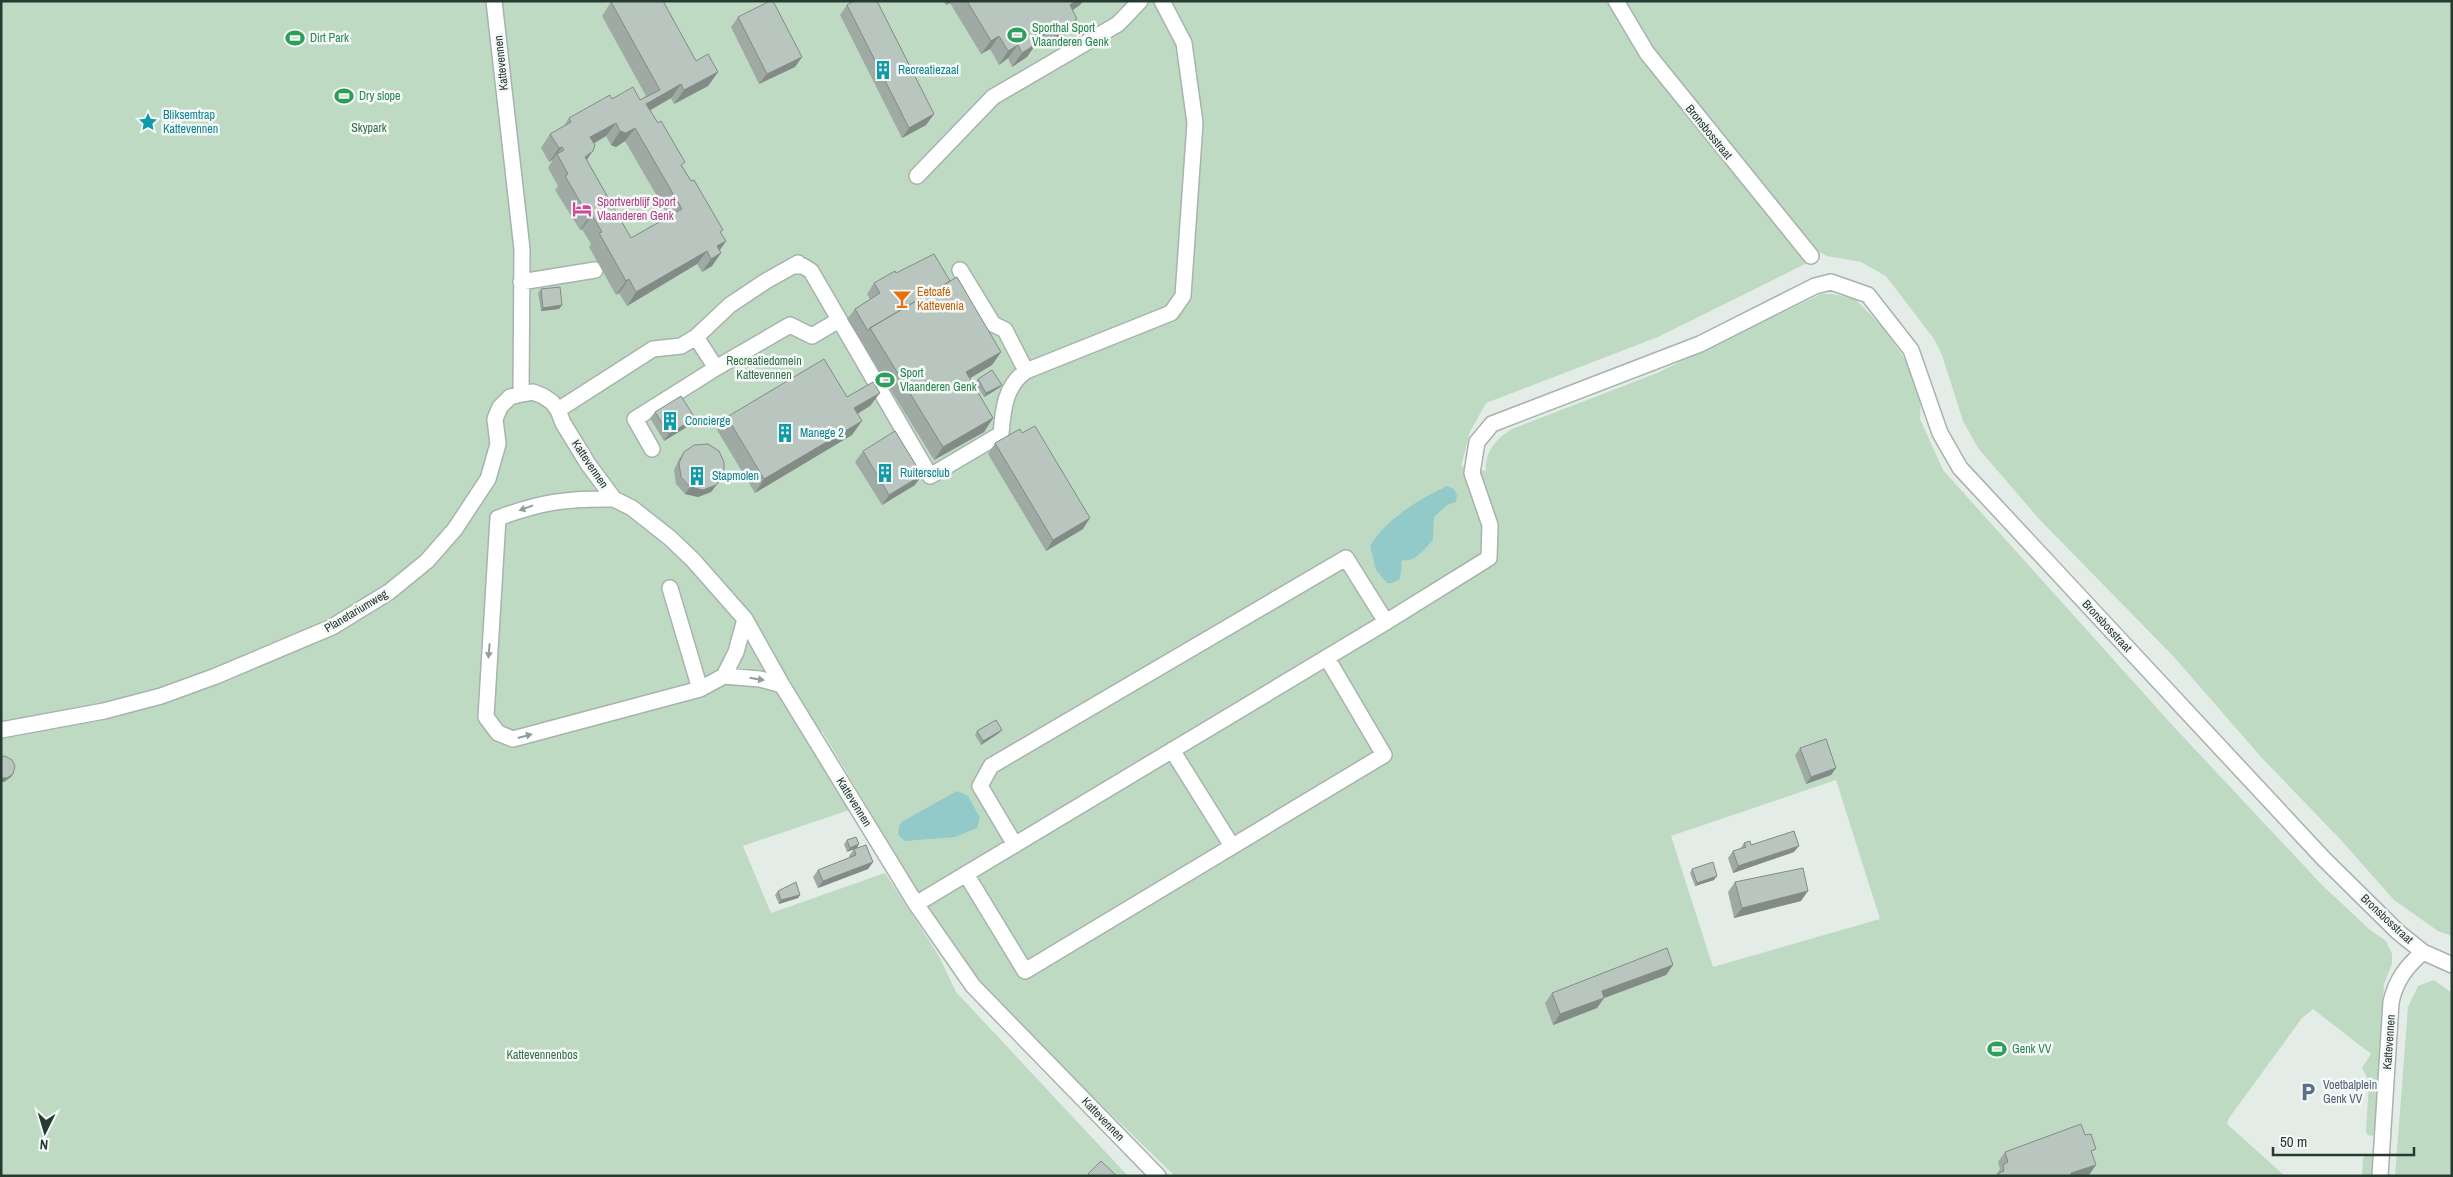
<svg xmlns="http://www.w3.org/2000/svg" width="2453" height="1177" viewBox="0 0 2453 1177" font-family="'Archivo Narrow',sans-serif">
<rect width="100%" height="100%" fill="#e4ece7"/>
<!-- green -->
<path fill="#bfdac3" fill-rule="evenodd" d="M 1,1 L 1611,1 L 1643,57 L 1692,122 L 1809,262 L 1658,337 L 1486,403 L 1470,432 L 1461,466 L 1486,471 C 1484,452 1497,438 1512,429 L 1657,373 L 1821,294 L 1833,294 L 1855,299 L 1883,327 L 1913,371 L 1921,396 L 1920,419 L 1943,470 L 2174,727 L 2322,885 L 2369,929 L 2386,941 L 2392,954 L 2392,964 L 2384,984 L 2376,1132 L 2372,1136 L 2368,1135 L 2366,1131 L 2369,1081 L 2362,1068 L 2371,1054 L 2313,1009 L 2302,1018 L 2229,1118 L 2227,1124 L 2285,1176 L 1175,1176 L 996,1003 L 928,909 L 822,731 L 807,736 L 840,791 L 849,810 L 743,846 L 771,913 L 885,873 L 939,956 L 956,992 L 1128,1176 L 1,1176 ZM 1836,780 L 1880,919 L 1713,967 L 1671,836 Z
M 1624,1 L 2452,1 L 2452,936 L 2438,931 L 2394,900 L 2340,839 L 2261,757 L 2174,657 L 2040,520 L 1978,448 L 1963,421 L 1942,355 L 1934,339 L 1886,276 L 1861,262 L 1827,256 L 1811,248 L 1666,68 Z
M 2434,980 L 2452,993 L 2452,1176 L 2395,1176 L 2408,1007 L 2418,986 Z
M 2367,1155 L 2372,1155 L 2375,1160 L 2374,1176 L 2362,1176 L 2363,1158 Z"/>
<!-- water -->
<path fill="#92caca" d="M 1447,486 L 1454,489 L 1457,495 L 1456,502 L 1447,505 L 1434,517 L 1433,540 C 1425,548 1415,563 1402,560 L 1400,579 L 1392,583 L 1387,583 L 1376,570 L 1370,546 C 1387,518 1418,500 1447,486 Z
M 957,791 L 968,796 L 980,818 L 977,828 L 955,837 L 905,841 L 898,835 L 899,826 L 903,821 Z"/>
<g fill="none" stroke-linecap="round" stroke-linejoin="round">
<!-- minor casing -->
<g stroke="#a7b3ad" stroke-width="18">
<path id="minor" d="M 494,1 L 522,249 L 521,394
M 1616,1 L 1647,53 L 1811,256
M 917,176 L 993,97 L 1118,24 L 1140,1
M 793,266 L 803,266 L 811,271 L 930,476 L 1001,434 C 1003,409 1005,386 1026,371 L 1171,313 L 1183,296 L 1195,123 L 1184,43 L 1162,1
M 960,270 L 993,324 L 1005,330 L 1026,371
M 521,282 L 595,270
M 696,337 L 716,368
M 558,410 L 653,349 L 681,346 L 696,337 L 730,305 L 766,281 L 798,263
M 652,449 L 635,419 L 716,368 L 790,325 L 812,336 L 839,320
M 614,499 C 568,498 541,502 498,518 L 486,717 L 498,733 L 513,739 L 700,689 L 724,676 L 760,679 L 782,685
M 670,588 L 700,689
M 724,676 L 736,652 L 745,619
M 1,730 L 104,711 L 161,696 L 216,676 L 332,627 L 389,592 L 427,561 L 455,529 L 488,479 L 498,444 L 495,419 L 500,407 L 510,397 L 521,394 L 533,392 L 543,396 L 552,402 L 558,410 L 563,423 L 588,464 L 614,499 L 632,508 L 670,538 L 693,560 L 745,619 L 782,685 L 916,904 L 973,986 L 1158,1176
M 1172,750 L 1232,846
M 1015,845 L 980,786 L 991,766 L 1346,558 L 1386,622
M 966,874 L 1025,971 L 1384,755 L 1327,658
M 916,904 L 1386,622 L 1489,558 L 1490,525 L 1472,473 L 1477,442 L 1492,424 L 1700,344 L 1815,286 L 1831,282 L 1868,295 L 1911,350 L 1940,433 L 1960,468 L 2324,859 L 2398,932 L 2423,952 L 2452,965
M 2380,1176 L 2391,1002 C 2396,980 2406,967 2423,952"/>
</g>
<!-- minor -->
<use href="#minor" stroke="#fff" stroke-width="15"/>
</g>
<!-- wall -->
<path fill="#9faaa5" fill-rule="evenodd" d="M 943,1 L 1083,1 L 1080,5 L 1073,10 L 1068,33 L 1048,45 L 1043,37 L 1036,42 L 1036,44 L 1027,57 L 1012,67 L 1008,58 L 999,65 L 990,49 L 981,54 L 950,3 L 946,5 Z
M 611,2 L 696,61 L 718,72 L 708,86 L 674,104 L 671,98 L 650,110 L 726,241 L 720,250 L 721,253 L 712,266 L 702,272 L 697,264 L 627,306 L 619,293 L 616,295 L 589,247 L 591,244 L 582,229 L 580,230 L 555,190 L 558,186 L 548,168 L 552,161 L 552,160 L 549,162 L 541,148 L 550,134 L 563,127 L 569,118 L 612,99 L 640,100 L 646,96 L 602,16 ZM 606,136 L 611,145 L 616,147 L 625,141 L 669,217 L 631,238 L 587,160 L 594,143 Z
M 847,5 L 934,114 L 926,125 L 902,138 L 840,15 Z
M 738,17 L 802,57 L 795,67 L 759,84 L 731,27 Z
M 896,273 L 950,281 L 1001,352 L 992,365 L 970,378 L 993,418 L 984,432 L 934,460 L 847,319 L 855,309 L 870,299 L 867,294 L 874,283 Z
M 541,289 L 562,305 L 559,309 L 541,311 L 538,293 Z
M 978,379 L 999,388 L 984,397 L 975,383 Z
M 847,397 L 870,406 L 857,414 L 852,435 L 755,493 L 717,430 L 727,417 Z
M 655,412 L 695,418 L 690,425 L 664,441 L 650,418 Z
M 995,443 L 1083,529 L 1046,551 L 988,454 Z
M 863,451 L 915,485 L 882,505 L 855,462 Z
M 684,452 L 719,482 L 711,492 L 698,497 L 685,494 L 676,484 L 674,470 L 679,459 Z
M 977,731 L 999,733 L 981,745 L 975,735 Z
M 1800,748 L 1836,768 L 1831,775 L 1806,784 L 1795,755 Z
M 847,840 L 857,848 L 847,852 L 844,844 Z
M 1744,843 L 1751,845 L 1794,852 L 1733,873 L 1728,858 L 1733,851 L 1740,849 Z
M 854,849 L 873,862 L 868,869 L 818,888 L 813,877 L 818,870 L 850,858 L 849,856 Z
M 1692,869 L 1714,880 L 1695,886 L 1690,873 Z
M 1735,882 L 1801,901 L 1734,918 L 1728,892 Z
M 778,891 L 800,895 L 798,898 L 779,904 L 775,895 Z
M 1673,965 L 1666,975 L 1604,998 L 1597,1008 L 1553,1025 L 1545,1003 L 1552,993 Z
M 2005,1152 L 2092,1155 L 2089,1175 L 2087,1176 L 1995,1176 L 2000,1169 L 1998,1162 Z"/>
<!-- shaded-wall -->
<path fill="#828b86" d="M 948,1 L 952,1 L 950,3 L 946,5 Z
M 1075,1 L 1083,1 L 1080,5 L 1060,18 L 1070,5 Z
M 1077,19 L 1068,33 L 1048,45 L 1057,31 Z
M 1052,24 L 1043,37 L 1024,49 L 1033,35 Z
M 999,36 L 990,49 L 981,54 L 991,41 Z
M 1036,44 L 1027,57 L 1012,67 L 1022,53 Z
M 1018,45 L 1008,58 L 999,65 L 1008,51 Z
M 802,57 L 795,67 L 759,84 L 767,74 Z
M 718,72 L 708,86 L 674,104 L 684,90 Z
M 681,84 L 671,98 L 637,118 L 646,104 Z
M 934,114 L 926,125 L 902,138 L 909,128 Z
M 616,123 L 606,136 L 581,151 L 590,137 Z
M 635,128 L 625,141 L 616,147 L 611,145 L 620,131 Z
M 562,147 L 552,160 L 549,162 L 559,148 Z
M 593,151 L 583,165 L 585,157 Z
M 592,215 L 582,229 L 580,230 L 589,217 Z
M 726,241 L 716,255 L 717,246 Z
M 707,251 L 697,264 L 627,306 L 636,292 Z
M 721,253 L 712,266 L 702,272 L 711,259 Z
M 629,279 L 619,293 L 616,295 L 626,281 Z
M 562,305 L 559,309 L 541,311 L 543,308 Z
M 1001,352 L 992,365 L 957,386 L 966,372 Z
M 1002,385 L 999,388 L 984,397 L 986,393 Z
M 880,393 L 870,406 L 844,422 L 854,408 Z
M 695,418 L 690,425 L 664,441 L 669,434 Z
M 993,418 L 984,432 L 934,460 L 943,447 Z
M 862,421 L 852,435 L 755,493 L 764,479 Z
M 724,475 L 711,492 L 698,497 L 685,494 L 690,487 Z
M 922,475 L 915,485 L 882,505 L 889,495 Z
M 1090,518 L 1083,529 L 1046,551 L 1053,540 Z
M 1002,730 L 999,733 L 981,745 L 983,741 Z
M 1836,768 L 1831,775 L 1806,784 L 1811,777 Z
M 13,774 L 11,777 L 4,782 L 1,782 L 1,778 Z
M 859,844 L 857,848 L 847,852 L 850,848 Z
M 1799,846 L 1794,852 L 1733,873 L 1738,866 Z
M 873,862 L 868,869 L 818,888 L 823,881 Z
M 1717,876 L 1714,880 L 1695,886 L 1697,883 Z
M 1808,891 L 1801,901 L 1734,918 L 1742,908 Z
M 800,895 L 798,898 L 779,904 L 781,900 Z
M 1673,965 L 1666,975 L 1604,998 L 1597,1008 L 1553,1025 L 1560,1014 L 1602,991 Z
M 2096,1165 L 2089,1175 L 2069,1176 L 2071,1173 Z"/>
<!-- building -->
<path fill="#b9c6c0" stroke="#828b86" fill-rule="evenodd" d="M 613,1 L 663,1 L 696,61 L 708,54 L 718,72 L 684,90 L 681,84 L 646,104 L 658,123 L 661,121 L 685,162 L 681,165 L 691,181 L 694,180 L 723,230 L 720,232 L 726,241 L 717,246 L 721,253 L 711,259 L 707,251 L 636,292 L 629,279 L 626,281 L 599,233 L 602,232 L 592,215 L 589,217 L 565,176 L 568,174 L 557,154 L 564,150 L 562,147 L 559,148 L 550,134 L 571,122 L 569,118 L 610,95 L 612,99 L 633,87 L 640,100 L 660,90 L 611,2 ZM 616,123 L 620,131 L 626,133 L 635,128 L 682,209 L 631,238 L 585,157 L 593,151 L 595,145 L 590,137 Z
M 770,1 L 773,1 L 802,57 L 767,74 L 738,17 Z
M 854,1 L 877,1 L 934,114 L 909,128 L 847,5 Z
M 967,1 L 1075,1 L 1070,5 L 1077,19 L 1057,31 L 1052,24 L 1033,35 L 1036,44 L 1022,53 L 1018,45 L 1008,51 L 999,36 L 991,41 Z
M 934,254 L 950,281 L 870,328 L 868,331 L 855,309 L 880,293 L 874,283 L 895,271 L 896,273 Z
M 957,277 L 1001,352 L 966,372 L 993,418 L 943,447 L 870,328 Z
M 560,287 L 562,305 L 543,308 L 541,289 Z
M 824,359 L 847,397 L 873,382 L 880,393 L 854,408 L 862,421 L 764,479 L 727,417 Z
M 992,370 L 1002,385 L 986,393 L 978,379 Z
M 681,396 L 695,418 L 669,434 L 655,412 Z
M 1035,426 L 1090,518 L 1053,540 L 995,443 L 1020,429 L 1022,433 Z
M 895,431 L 922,475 L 889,495 L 863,451 Z
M 708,444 L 719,451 L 724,462 L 724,475 L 716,485 L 703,490 L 690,487 L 681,477 L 679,463 L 684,452 L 694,445 Z
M 996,720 L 1002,730 L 983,741 L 977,731 Z
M 1826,739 L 1836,768 L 1811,777 L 1800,748 Z
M 5,756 L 12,760 L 15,766 L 13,774 L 7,778 L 1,778 L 1,757 Z
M 1794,831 L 1799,846 L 1738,866 L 1733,851 L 1746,847 L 1744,843 L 1750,841 L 1751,845 Z
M 856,837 L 859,844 L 850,848 L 847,840 Z
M 866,845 L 873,862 L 823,881 L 818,870 L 856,855 L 854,849 Z
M 1713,862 L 1717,876 L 1697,883 L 1692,869 Z
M 1803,868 L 1808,891 L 1742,908 L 1735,882 Z
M 796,882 L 800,895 L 781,900 L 778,891 Z
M 1667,948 L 1673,965 L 1602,991 L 1604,998 L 1560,1014 L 1552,993 Z
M 2081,1124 L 2085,1135 L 2091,1134 L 2096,1149 L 2091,1151 L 2096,1165 L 2071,1173 L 2071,1176 L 1999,1176 L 1999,1173 L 2004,1171 L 2003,1165 L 2008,1162 L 2005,1152 Z
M 1101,1161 L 1117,1176 L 1090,1176 L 1088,1174 Z"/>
<!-- one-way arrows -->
<defs><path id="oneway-solid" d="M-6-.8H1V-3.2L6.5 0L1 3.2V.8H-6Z" transform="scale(1.25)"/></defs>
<g fill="#929d98">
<use href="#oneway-solid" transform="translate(526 508) rotate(160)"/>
<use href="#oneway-solid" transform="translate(489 651) rotate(95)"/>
<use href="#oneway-solid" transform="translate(757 679) rotate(9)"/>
<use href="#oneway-solid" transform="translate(525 736) rotate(-15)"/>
</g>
<!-- icons -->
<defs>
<g id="stadium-bare" transform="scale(1.5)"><path d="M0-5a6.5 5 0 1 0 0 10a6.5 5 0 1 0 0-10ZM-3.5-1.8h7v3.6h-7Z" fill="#2e9e5b" stroke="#f4f8f6" stroke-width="2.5" paint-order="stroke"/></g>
<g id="building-bare" transform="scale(1.5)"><path d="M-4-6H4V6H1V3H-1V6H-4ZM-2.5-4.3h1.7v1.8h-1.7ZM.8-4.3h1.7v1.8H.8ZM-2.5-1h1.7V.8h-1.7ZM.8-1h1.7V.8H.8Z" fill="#0f9aa8" stroke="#f4f8f6" stroke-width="2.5" paint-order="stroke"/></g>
<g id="sight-bare" transform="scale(1.5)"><path d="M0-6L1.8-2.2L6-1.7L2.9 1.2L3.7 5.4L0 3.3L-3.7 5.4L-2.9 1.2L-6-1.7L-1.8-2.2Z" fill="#0f9aa8" stroke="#f4f8f6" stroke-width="2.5" paint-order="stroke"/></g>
<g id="hotel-bare" transform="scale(1.5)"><path d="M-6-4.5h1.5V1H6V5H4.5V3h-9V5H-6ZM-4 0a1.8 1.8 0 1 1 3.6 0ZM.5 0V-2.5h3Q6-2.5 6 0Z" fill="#d1479c" stroke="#f4f8f6" stroke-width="2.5" paint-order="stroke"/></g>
<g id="bar-bare" transform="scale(1.5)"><path d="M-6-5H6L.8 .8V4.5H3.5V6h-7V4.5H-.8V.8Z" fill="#e8710a" stroke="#f4f8f6" stroke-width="2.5" paint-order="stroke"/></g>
<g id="parking-bare" transform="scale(1.5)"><path d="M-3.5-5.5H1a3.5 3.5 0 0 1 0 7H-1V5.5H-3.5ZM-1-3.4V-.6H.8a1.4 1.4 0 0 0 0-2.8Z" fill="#5c6f8a" stroke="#f4f8f6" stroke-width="2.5" paint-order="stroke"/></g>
</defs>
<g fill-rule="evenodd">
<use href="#stadium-bare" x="1017" y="35"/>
<use href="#stadium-bare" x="295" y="38"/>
<use href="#building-bare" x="883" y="70"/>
<use href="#stadium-bare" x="344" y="96"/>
<use href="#sight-bare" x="148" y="122"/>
<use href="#hotel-bare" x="582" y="209"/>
<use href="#bar-bare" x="902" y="299"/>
<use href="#stadium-bare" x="885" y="380"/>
<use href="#building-bare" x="670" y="421"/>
<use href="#building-bare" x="785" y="433"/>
<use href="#building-bare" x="885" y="473"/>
<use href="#building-bare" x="697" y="476"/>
<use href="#stadium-bare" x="1997" y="1049"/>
<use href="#parking-bare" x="2308" y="1092"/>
</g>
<g text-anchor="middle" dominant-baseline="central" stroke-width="5" stroke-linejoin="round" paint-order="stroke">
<!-- leisure labels -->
<g font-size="12" fill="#27864d" stroke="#f4f8f6" text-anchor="start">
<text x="1032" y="28">Sporthal Sport<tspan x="1032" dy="14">Vlaanderen Genk</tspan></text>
<text x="310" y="38">Dirt Park</text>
<text x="359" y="96">Dry slope</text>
<text x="900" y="373">Sport<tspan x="900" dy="14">Vlaanderen Genk</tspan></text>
<text x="2012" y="1049">Genk VV</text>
</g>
<!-- street labels -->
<g font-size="12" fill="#253b32" stroke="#f4f8f6">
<text transform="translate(501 63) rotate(-96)">Kattevennen</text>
<text transform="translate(1709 132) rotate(51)">Bronsbosstraat</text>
<text transform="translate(590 464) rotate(56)">Kattevennen</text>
<text transform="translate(356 611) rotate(-31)">Planetariumweg</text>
<text transform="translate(2107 626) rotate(47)">Bronsbosstraat</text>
<text transform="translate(854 802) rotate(58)">Kattevennen</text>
<text transform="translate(2387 919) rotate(43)">Bronsbosstraat</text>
<text transform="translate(2389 1042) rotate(-86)">Kattevennen</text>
<text transform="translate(1103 1119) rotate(46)">Kattevennen</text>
</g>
<!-- culture labels -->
<g font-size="12" fill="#0d838f" stroke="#f4f8f6" text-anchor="start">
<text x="898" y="70">Recreatiezaal</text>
<text x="163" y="115">Bliksemtrap<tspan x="163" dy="14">Kattevennen</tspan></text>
<text x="685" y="421">Concierge</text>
<text x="800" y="433">Manege 2</text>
<text x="900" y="473">Ruitersclub</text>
<text x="712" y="476">Stapmolen</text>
</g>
<!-- park labels -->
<g font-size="12" fill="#346e42" stroke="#f4f8f6">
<text x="369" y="128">Skypark</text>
<text x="764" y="361">Recreatiedomein<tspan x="764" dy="14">Kattevennen</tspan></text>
<text x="542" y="1055">Kattevennenbos</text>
</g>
<!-- hotel labels -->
<g font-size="12" fill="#b23c85" stroke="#f4f8f6" text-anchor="start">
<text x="597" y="202">Sportverblijf Sport<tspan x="597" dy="14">Vlaanderen Genk</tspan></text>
</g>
<!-- food labels -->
<g font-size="12" fill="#c56008" stroke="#f4f8f6" text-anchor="start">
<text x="917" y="292">Eetcafé<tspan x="917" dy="14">Kattevenia</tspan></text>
</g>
<!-- service labels -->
<g font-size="12" fill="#4e5e75" stroke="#f4f8f6" text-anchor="start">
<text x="2323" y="1085">Voetbalplein<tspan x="2323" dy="14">Genk VV</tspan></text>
</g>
</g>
<!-- border -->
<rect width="2453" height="1177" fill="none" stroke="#253b32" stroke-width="5"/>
<!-- north arrow -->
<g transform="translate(45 1132) rotate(185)" stroke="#f4f8f6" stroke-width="4" paint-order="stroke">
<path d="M0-4L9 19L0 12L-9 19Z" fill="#253b32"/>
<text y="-8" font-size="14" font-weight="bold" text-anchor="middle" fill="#253b32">N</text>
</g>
<!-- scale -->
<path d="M2273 1147v8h141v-8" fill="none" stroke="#253b32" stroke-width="2.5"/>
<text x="2280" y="1147" font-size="15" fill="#253b32" stroke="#f4f8f6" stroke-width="4" paint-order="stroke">50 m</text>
</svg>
